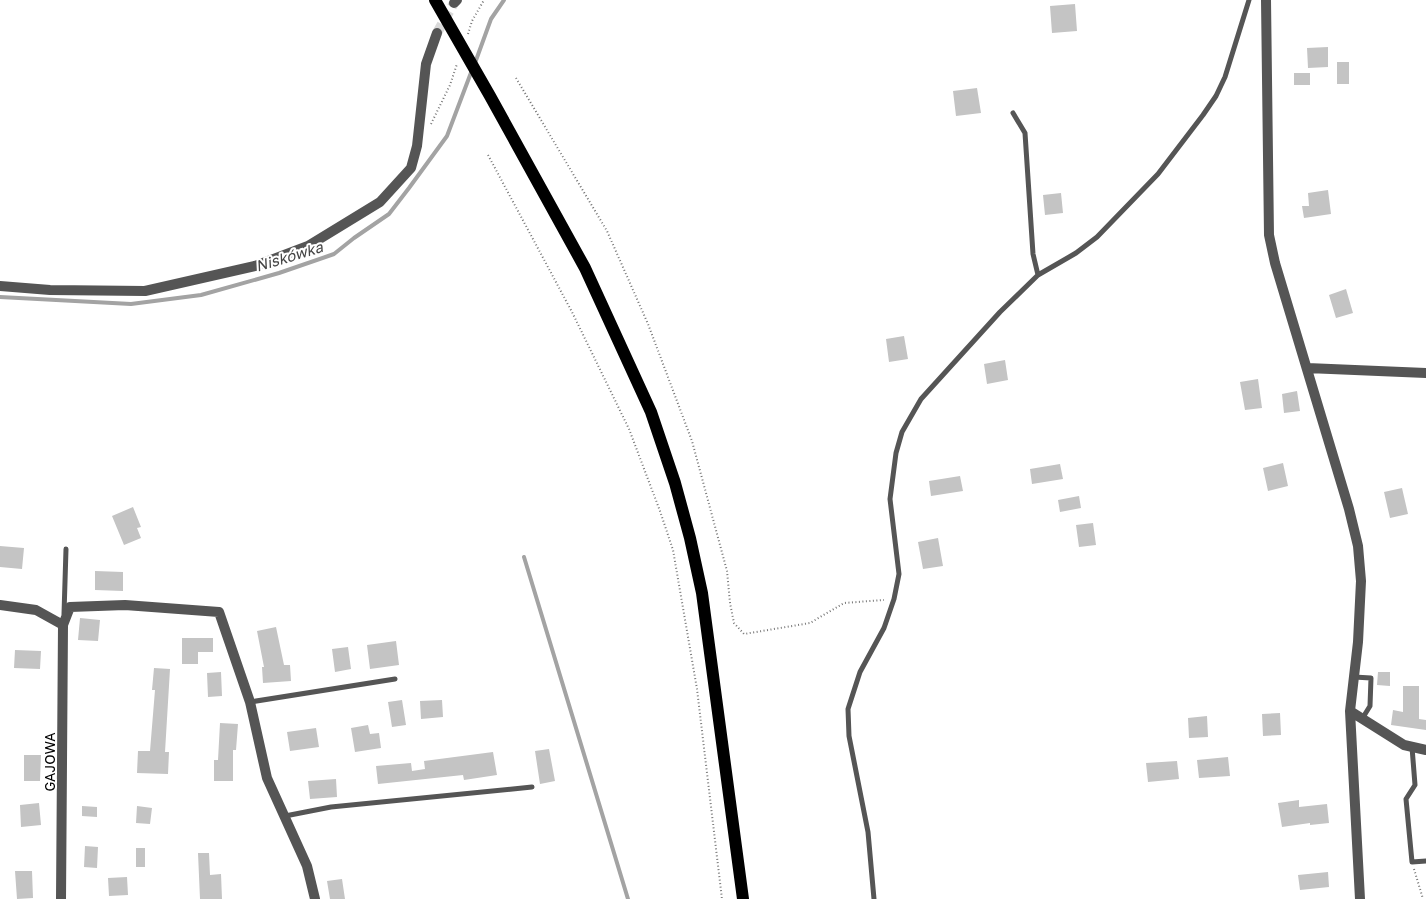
<svg xmlns="http://www.w3.org/2000/svg" width="1426" height="899" viewBox="0 0 1426 899" font-family="'Golos Text',sans-serif">
<rect width="100%" height="100%" fill="#fff"/>
<g fill="none" stroke-linecap="round" stroke-linejoin="round">
<!-- stream -->
<path stroke="#a3a3a3" stroke-width="4" d="M 475,63 L 491,19 L 504,0
M 0,297 L 131,304 L 201,295 L 279,273 L 334,254 L 354,238 L 389,214 L 409,188 L 447,136 L 472,70
M 524,557 L 628,899"/>
</g>
<!-- building -->
<path fill="#c4c4c4" d="M 1075,4 L 1077,31 L 1052,33 L 1050,6 Z
M 1328,47 L 1328,67 L 1308,68 L 1307,48 Z
M 1337,62 L 1349,62 L 1349,84 L 1337,84 Z
M 1294,73 L 1310,73 L 1310,85 L 1294,85 Z
M 977,88 L 981,113 L 956,116 L 953,91 Z
M 1328,190 L 1331,214 L 1304,218 L 1302,206 L 1309,206 L 1308,193 Z
M 1061,193 L 1063,213 L 1045,215 L 1043,195 Z
M 1346,289 L 1353,313 L 1336,318 L 1329,295 Z
M 904,336 L 908,359 L 889,362 L 886,339 Z
M 1005,360 L 1008,380 L 987,384 L 984,364 Z
M 1258,379 L 1262,408 L 1245,410 L 1240,382 Z
M 1297,391 L 1300,411 L 1284,413 L 1282,394 Z
M 1283,463 L 1288,486 L 1268,491 L 1263,468 Z
M 1060,464 L 1063,479 L 1032,484 L 1030,469 Z
M 960,476 L 963,491 L 931,496 L 929,481 Z
M 1402,488 L 1408,514 L 1390,518 L 1384,492 Z
M 1079,496 L 1081,508 L 1060,512 L 1058,500 Z
M 133,507 L 141,527 L 137,528 L 141,538 L 124,545 L 112,516 Z
M 1093,523 L 1096,545 L 1079,547 L 1076,525 Z
M 938,538 L 943,566 L 923,569 L 918,542 Z
M 0,546 L 24,548 L 22,569 L 0,567 Z
M 95,571 L 123,572 L 123,591 L 95,590 Z
M 80,618 L 100,620 L 98,641 L 78,640 Z
M 276,627 L 284,665 L 290,665 L 291,681 L 263,683 L 262,667 L 264,667 L 257,631 Z
M 182,638 L 213,638 L 213,652 L 198,652 L 198,664 L 182,664 Z
M 396,641 L 399,665 L 370,669 L 367,645 Z
M 348,647 L 351,669 L 335,672 L 332,649 Z
M 15,650 L 41,651 L 40,669 L 14,668 Z
M 154,668 L 170,669 L 165,752 L 169,752 L 168,774 L 137,773 L 138,751 L 150,751 L 155,690 L 152,690 Z
M 221,672 L 222,696 L 208,697 L 207,673 Z
M 1378,672 L 1390,672 L 1390,686 L 1377,685 Z
M 1403,686 L 1419,686 L 1419,719 L 1426,720 L 1426,730 L 1391,725 L 1393,710 L 1403,712 Z
M 402,700 L 406,725 L 392,727 L 388,702 Z
M 442,700 L 443,717 L 421,719 L 420,701 Z
M 1280,713 L 1281,735 L 1263,736 L 1262,714 Z
M 1207,716 L 1208,737 L 1189,738 L 1188,718 Z
M 220,723 L 238,724 L 236,750 L 233,750 L 233,781 L 214,781 L 214,760 L 218,760 Z
M 368,725 L 370,734 L 379,733 L 381,748 L 355,752 L 351,728 Z
M 316,728 L 319,747 L 290,751 L 287,732 Z
M 549,749 L 555,781 L 540,784 L 535,751 Z
M 493,752 L 497,775 L 464,780 L 463,775 L 378,784 L 376,766 L 411,763 L 412,771 L 425,769 L 424,761 Z
M 24,755 L 41,755 L 40,781 L 24,781 Z
M 1228,757 L 1230,776 L 1199,778 L 1197,760 Z
M 1177,761 L 1179,779 L 1148,782 L 1146,763 Z
M 336,779 L 337,797 L 310,799 L 308,781 Z
M 1299,800 L 1299,807 L 1327,804 L 1329,823 L 1310,825 L 1310,823 L 1282,827 L 1278,803 Z
M 39,803 L 41,825 L 21,827 L 20,805 Z
M 82,806 L 97,807 L 97,817 L 82,816 Z
M 137,806 L 152,808 L 150,824 L 136,823 Z
M 85,846 L 98,847 L 97,868 L 84,867 Z
M 136,848 L 145,848 L 145,867 L 136,867 Z
M 198,853 L 209,853 L 210,875 L 221,874 L 222,899 L 200,899 Z
M 15,871 L 32,871 L 33,898 L 17,899 Z
M 1328,872 L 1329,887 L 1300,890 L 1298,875 Z
M 127,877 L 128,895 L 109,896 L 108,878 Z
M 342,879 L 345,899 L 330,899 L 327,881 Z"/>
<g fill="none" stroke-linecap="round" stroke-linejoin="round">
<!-- minor-tunnel -->
<path stroke="#d9d9d9" stroke-width="10" stroke-dasharray="10 5" stroke-linecap="butt" d="M 437,33 L 454,3"/>
<!-- path -->
<path stroke="#777" stroke-width="2" stroke-dasharray="1 2.5" stroke-linecap="butt" d="M 468,34 L 472,21 L 484,0
M 516,78 L 607,231 L 648,324 L 692,441 L 727,571 L 730,603 L 734,623 L 744,634 L 810,623 L 844,603 L 884,600
M 431,124 L 450,85 L 457,64
M 488,155 L 572,312 L 629,429 L 660,511 L 673,550 L 697,689 L 722,899
M 1414,869 L 1423,899"/>
<!-- service -->
<path stroke="#555" stroke-width="5" d="M 1013,113 L 1025,133 L 1033,254 L 1038,275
M 64,614 L 66,549
M 1354,677 L 1371,678 L 1370,706 L 1362,719
M 250,702 L 395,679
M 1412,747 L 1415,785 L 1406,799 L 1412,862 L 1426,861
M 285,816 L 331,807 L 532,787
M 874,899 L 868,832 L 849,736 L 848,709 L 860,672 L 884,628 L 894,599 L 899,574 L 890,499 L 896,453 L 902,432 L 921,399 L 1000,312 L 1038,275 L 1076,253 L 1097,237 L 1158,174 L 1203,115 L 1216,96 L 1225,77 L 1249,0"/>
<!-- minor -->
<path stroke="#555" stroke-width="10" d="M 1266,0 L 1269,235 L 1275,263 L 1349,509 L 1358,546 L 1361,581 L 1358,642 L 1350,711 L 1360,899
M 454,3 L 457,0
M 0,286 L 50,290 L 145,291 L 255,266 L 308,246 L 380,202 L 411,168 L 417,146 L 426,64 L 437,33
M 1307,368 L 1426,373
M 0,605 L 36,610 L 63,625
M 1350,711 L 1404,745 L 1426,750
M 61,899 L 63,625 L 70,607 L 125,605 L 219,612 L 250,702 L 267,778 L 307,866 L 315,899"/>
<!-- primary -->
<path stroke="#000" stroke-width="12" d="M 435,0 L 490,96 L 585,268 L 651,412 L 675,483 L 690,538 L 702,593 L 743,899"/>
</g>
<g text-anchor="middle" dominant-baseline="central" stroke-width="4" stroke-linejoin="round" paint-order="stroke">
<!-- street labels -->
<g font-size="14" fill="#000" stroke="#fff">
<text transform="translate(49 762) rotate(-90)">GAJOWA</text>
</g>
<!-- water labels -->
<g font-size="15" font-style="italic" fill="#444" stroke="#fff">
<text transform="translate(289 256) rotate(-17)">Niskówka</text>
</g>
</g>
</svg>
